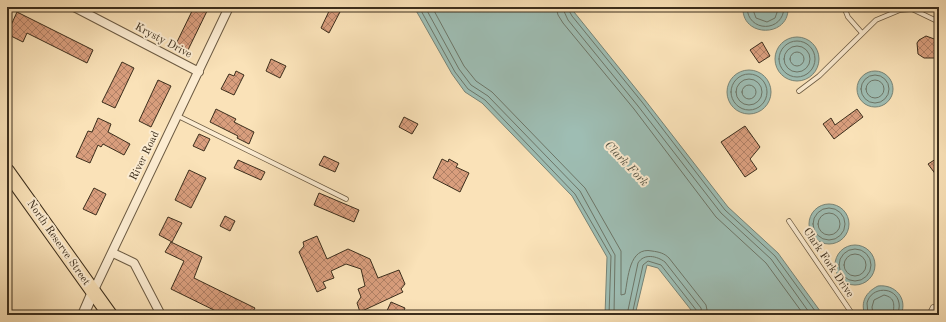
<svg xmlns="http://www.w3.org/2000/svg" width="946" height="322" viewBox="0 0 946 322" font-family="'Old Standard TT',serif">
<defs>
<pattern id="building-cross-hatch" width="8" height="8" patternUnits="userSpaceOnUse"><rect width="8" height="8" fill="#d99e7d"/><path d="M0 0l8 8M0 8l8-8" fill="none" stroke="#b18166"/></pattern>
</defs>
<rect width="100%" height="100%" fill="#fae2b8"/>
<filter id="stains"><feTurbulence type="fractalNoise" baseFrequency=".005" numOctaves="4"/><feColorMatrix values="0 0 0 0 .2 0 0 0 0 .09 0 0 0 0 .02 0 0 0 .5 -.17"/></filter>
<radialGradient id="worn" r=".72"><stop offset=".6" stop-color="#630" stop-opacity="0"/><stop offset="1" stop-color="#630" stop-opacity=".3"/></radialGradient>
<!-- water -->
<path fill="#9ebdb3" stroke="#778477" d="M 414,7 L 570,7 L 645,100 L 728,207 L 778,253 L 823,315 L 695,315 L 658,268 L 647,265 L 635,315 L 605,315 L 607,257 L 572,196 L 482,103 L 465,92 L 452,74 Z
M 743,7 L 788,7 C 790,38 741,38 743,7 Z
M775 59a22 22 0 1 1 44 0a22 22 0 1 1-44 0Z
M727 92a22 22 0 1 1 44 0a22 22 0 1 1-44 0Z
M857 89a18 18 0 1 1 36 0a18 18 0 1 1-36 0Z
M809 224a20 20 0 1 1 40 0a20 20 0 1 1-40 0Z
M835 265a20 20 0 1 1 40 0a20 20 0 1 1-40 0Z
M 878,286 C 895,284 908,298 901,315 L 865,315 C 860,302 866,292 878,286 Z"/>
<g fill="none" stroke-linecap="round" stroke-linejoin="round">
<!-- shore -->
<path stroke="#6d7668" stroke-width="1" d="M 419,7 L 455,72 L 468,89 L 485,100 L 575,194 L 611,256 L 609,315
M 425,7 L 459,69 L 471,85 L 488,96 L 580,191 L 615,255 L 614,315
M 432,7 L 464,66 L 476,81 L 492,92 L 585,188 L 621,251 L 621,295 L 625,294 C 628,279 629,246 652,251 C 659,252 664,253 669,258 L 706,305 L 708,315
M 556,7 L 558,15 L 563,23 L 634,109 L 716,217 L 766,263 L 804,315
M 562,7 L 568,20 L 638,106 L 721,213 L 771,259 L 811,315
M 567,7 L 572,16 L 642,102 L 725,210 L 775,256 L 818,315
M 747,7 C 747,33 784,33 784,7
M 752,7 L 756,18 L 767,22 L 775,18 L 779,7
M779 59a18 18 0 1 1 36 0a18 18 0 1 1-36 0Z
M784 59a13 13 0 1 1 26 0a13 13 0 1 1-26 0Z
M790 59a7 7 0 1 1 14 0a7 7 0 1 1-14 0Z
M731 92a18 18 0 1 1 36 0a18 18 0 1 1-36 0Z
M861 89a14 14 0 1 1 28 0a14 14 0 1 1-28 0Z
M736 92a13 13 0 1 1 26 0a13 13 0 1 1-26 0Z
M866 89a9 9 0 1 1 18 0a9 9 0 1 1-18 0Z
M742 92a7 7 0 1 1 14 0a7 7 0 1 1-14 0Z
M813 224a16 16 0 1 1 32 0a16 16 0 1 1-32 0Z
M818 224a11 11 0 1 1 22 0a11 11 0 1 1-22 0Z
M839 265a16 16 0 1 1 32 0a16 16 0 1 1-32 0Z
M844 265a11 11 0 1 1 22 0a11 11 0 1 1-22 0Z
M 627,315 L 638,263 C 644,253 657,256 665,262 L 701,308 L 702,315
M 632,315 L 643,265 L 648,261 L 661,265 L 697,311 L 697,315
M 868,315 C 868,311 867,307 867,303 C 871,286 896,286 899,303 C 900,307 898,311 898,315
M 873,315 L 872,307 L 874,300 L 884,295 C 896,298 894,305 893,315"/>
</g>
<!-- building -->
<path fill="url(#building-cross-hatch)" stroke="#3c2e1c" d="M 194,7 L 209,7 L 188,50 L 176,44 Z
M 331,7 L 341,10 L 329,33 L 321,28 Z
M 17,12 L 93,50 L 87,63 L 27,33 L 23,42 L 7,34 Z
M 926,36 L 937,40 L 939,44 L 939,58 L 924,58 L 918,54 L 917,43 L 919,40 Z
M 762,42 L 770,56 L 759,63 L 750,50 Z
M 271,59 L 286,66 L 280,78 L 266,71 Z
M 122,62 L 134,68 L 115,108 L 102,102 Z
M 236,71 L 244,75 L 234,95 L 221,89 L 229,74 L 234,76 Z
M 158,80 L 171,86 L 151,127 L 139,121 Z
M 216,109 L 236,119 L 234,122 L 254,132 L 249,144 L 237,138 L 238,136 L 210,122 Z
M 857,109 L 863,117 L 834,139 L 823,124 L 831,118 L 835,125 Z
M 404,117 L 418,124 L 412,134 L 399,127 Z
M 98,118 L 111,124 L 108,132 L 130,144 L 124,155 L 103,144 L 101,147 L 98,145 L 90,163 L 76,157 L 88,131 L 92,132 Z
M 745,126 L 760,147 L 750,159 L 757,169 L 745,177 L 721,142 Z
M 199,134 L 210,139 L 204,151 L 193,146 Z
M 324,156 L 339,163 L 335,172 L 319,165 Z
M 939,157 L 939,179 L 928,164 Z
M 442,159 L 448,162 L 449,159 L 458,164 L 456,167 L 469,173 L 460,192 L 433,178 Z
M 238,160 L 265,172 L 261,180 L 234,168 Z
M 189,170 L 206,178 L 191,208 L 175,200 Z
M 94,188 L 106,194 L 96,215 L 83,209 Z
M 319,193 L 359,210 L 354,222 L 314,205 Z
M 225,216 L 235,221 L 230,231 L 220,226 Z
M 168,217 L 182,223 L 172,242 L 159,235 Z
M 317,236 L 327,259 L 348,249 L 370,259 L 378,278 L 399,270 L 405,284 L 401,289 L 403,292 L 360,312 L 357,303 L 361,297 L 358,289 L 365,286 L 361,269 L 346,264 L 331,271 L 334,278 L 323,282 L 326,288 L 317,292 L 299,252 L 304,246 L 303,242 Z
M 171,242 L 202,257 L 194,278 L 255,308 L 251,315 L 224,315 L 171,289 L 184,261 L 165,252 Z
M 391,302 L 405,308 L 402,315 L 385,315 Z"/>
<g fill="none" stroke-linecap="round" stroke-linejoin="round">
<!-- service casing -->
<g stroke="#6c5b43" stroke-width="5.5">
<path id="service" d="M 844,7 L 848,17 L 862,33
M 799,91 L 819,76 L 876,20 L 900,10 L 912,9 L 939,22
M 178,116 L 346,199
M 789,221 L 853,315
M 929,315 L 933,307"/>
</g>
<!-- minor casing -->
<g stroke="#6c5b43" stroke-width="10">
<path id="minor" d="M 74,7 L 199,72
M 113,253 L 134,263 L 161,315
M 93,292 L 229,7"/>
</g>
<!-- tertiary casing -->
<g stroke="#6c5b43" stroke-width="12">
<path id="tertiary" d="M 83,315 L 93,292"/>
</g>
<!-- trunk casing -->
<g stroke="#3c2e1c" stroke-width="16">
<path id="trunk" d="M 7,171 L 110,315"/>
</g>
<!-- service -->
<use href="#service" stroke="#fcecd1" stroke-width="4"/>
<!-- minor -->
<use href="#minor" stroke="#fcecd1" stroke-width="8"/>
<!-- tertiary -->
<use href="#tertiary" stroke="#fcecd1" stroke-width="10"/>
<!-- trunk -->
<use href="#trunk" stroke="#fae2b8" stroke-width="14"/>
</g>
<g text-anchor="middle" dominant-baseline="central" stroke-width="4" stroke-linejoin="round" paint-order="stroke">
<!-- street labels -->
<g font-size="11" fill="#3c2e1c" stroke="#fcecd1">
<text transform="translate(163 41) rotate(28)">Krysty Drive</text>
<text transform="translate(145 156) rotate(-64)">River Road</text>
<text transform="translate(58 243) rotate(55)">North Reserve Street</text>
<text transform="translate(828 263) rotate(56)">Clark Fork Drive</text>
</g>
<!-- water labels -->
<g font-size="12" font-style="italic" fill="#545242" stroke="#fcecd1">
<text transform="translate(626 164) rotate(46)">Clark Fork</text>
</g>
</g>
<!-- margin -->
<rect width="946" height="322" fill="none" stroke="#fae2b8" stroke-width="24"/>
<rect x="8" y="8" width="930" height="306" fill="none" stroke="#3c2e1c" stroke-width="2"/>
<rect x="12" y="12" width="922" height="298" fill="none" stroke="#3c2e1c"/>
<rect width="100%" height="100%" filter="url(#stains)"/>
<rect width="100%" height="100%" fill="url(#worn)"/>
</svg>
